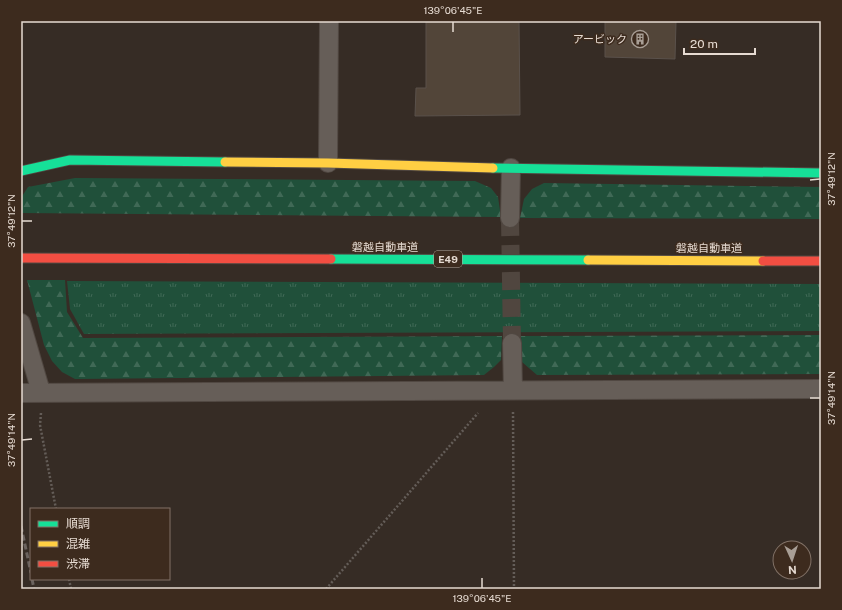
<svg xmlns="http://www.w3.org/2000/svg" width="842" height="610" viewBox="0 0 842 610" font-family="'Public Sans','Noto Sans JP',sans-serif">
<defs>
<pattern id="grass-tufts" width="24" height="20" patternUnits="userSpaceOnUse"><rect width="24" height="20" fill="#20503a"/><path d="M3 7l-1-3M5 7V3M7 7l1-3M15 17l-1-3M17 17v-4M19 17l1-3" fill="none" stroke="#406956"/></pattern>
<pattern id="forest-firs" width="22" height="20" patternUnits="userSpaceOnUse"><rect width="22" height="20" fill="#20503a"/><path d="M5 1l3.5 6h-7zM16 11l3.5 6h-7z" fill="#406956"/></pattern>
</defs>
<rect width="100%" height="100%" fill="#362c25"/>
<!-- grass -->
<path fill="url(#grass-tufts)" d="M 67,281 L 821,284 L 821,331 L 84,334 L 70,309 Z"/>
<!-- forest -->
<path fill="url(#forest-firs)" d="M 75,178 L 475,181 L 491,188 L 498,197 L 501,217 L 21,213 L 21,198 L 28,187 Z
M 544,183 L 821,187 L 821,219 L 520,218 L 524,199 L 532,189 Z
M 27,280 L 65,280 L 67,312 L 83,338 L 502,336 L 501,360 L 494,367 L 484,375 L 75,379 L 62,372 L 52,361 L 44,345 Z
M 821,335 L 821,374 L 537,375 L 522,362 L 521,336 Z"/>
<!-- building -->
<path fill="#524539" stroke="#5a514b" d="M 426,21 L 519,21 L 520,115 L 415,116 L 416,88 L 426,88 Z
M 605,21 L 676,21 L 675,59 L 605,57 Z"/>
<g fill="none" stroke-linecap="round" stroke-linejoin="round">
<!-- street-tunnel -->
<path stroke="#50463f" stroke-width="18" stroke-dasharray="18 9" stroke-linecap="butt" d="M 510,218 L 512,343"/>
<!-- street casing -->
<g stroke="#514842" stroke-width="20">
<path id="street" d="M 328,163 L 329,21
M 510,218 L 511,168
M 21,323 L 41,392
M 512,343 L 513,390
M 21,393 L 821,389"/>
</g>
<!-- fast casing -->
<g stroke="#514842" stroke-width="11">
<path id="fast" d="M 493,168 L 821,173
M 21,171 L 70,160 L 225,162
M 331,259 L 588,260"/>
</g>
<!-- slow casing -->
<g stroke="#514842" stroke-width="11">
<path id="slow" d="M 225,162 L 328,163 L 493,168
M 588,260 L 763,261"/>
</g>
<!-- jam casing -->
<g stroke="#514842" stroke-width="11">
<path id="jam" d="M 21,258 L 331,259
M 763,261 L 821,261"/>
</g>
<!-- path -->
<path stroke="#645d58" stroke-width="2.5" stroke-dasharray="2 2" stroke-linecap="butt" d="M 513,412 L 514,589
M 41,413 L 40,425 L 56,509
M 69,579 L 71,589
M 326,589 L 478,413"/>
<!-- street -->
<use href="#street" stroke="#665e58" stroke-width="18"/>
<!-- fast -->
<use href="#fast" stroke="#16e098" stroke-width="9"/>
<!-- slow -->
<use href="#slow" stroke="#ffcf43" stroke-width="9"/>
<!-- jam -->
<use href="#jam" stroke="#f24e42" stroke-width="9"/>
<!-- rail -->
<path stroke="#6b635f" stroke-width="3" stroke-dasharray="6 3" stroke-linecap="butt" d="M 21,526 L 31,573
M 32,579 L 34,589"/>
</g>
<!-- ticks -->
<path fill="none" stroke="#e6dbd2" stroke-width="1.5" d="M 453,22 L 453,32M 810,180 L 820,179M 22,221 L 32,221M 810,398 L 820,398M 22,440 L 32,439M 482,578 L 482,588"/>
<!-- icons -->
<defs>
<g id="building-ring" transform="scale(0.9)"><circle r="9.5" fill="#3d2b1e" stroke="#a89e95" stroke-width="1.5"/><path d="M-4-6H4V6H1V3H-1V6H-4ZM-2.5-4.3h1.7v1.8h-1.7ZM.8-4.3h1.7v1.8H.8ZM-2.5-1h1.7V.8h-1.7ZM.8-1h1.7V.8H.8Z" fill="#a89e95"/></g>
</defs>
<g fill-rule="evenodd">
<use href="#building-ring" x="640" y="39"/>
</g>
<g text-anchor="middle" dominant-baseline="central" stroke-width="3" stroke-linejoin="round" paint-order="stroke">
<!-- shield labels -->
<rect fill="#3d2b1e" stroke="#b3a69c" stroke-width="1" x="434" y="251" width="28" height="16" rx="3"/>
<g font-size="10" font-weight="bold" fill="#e6dbd2">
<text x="448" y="259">E49</text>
</g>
<!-- poi labels -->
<g font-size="11" fill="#e6dbd2" stroke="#3d2b1e" text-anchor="end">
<text x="627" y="39">アービック</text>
</g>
<!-- street labels -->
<g font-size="11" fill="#e6dbd2" stroke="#3d2b1e">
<text x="385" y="247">磐越自動車道</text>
<text x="709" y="248">磐越自動車道</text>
</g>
</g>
<!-- border -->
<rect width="842" height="610" fill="none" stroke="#3d2b1e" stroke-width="44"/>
<!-- legend -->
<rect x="30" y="508" width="140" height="72" fill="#3d2b1e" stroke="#817166"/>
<rect x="38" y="521" width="20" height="6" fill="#16e098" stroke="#817166"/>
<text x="66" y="528" font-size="12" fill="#e6dbd2">順調</text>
<rect x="38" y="541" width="20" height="6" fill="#ffcf43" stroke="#817166"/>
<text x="66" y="548" font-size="12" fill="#e6dbd2">混雑</text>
<rect x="38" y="561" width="20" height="6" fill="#f24e42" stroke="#817166"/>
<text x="66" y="568" font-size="12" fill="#e6dbd2">渋滞</text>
<!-- north arrow -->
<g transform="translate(792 560) rotate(177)"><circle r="19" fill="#3d2b1e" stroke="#817166"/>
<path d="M0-3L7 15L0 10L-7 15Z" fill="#a89e95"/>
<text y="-6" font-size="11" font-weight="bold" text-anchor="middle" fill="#e6dbd2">N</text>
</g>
<!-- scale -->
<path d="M684 48v6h71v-6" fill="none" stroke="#e6dbd2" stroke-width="2"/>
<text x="690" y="48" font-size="12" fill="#e6dbd2" stroke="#3d2b1e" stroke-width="3" paint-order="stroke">20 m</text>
<rect x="22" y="22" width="798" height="566" fill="none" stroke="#e6dbd2" stroke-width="1.5"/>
<g font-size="10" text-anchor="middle" fill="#e6dbd2">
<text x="453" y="14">139°06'45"E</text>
<text transform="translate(831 179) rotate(-90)" y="4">37°49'12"N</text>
<text transform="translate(11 221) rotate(-90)" y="4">37°49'12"N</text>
<text transform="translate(831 398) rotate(-90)" y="4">37°49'14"N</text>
<text transform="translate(11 440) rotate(-90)" y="4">37°49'14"N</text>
<text x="482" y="602">139°06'45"E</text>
</g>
</svg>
